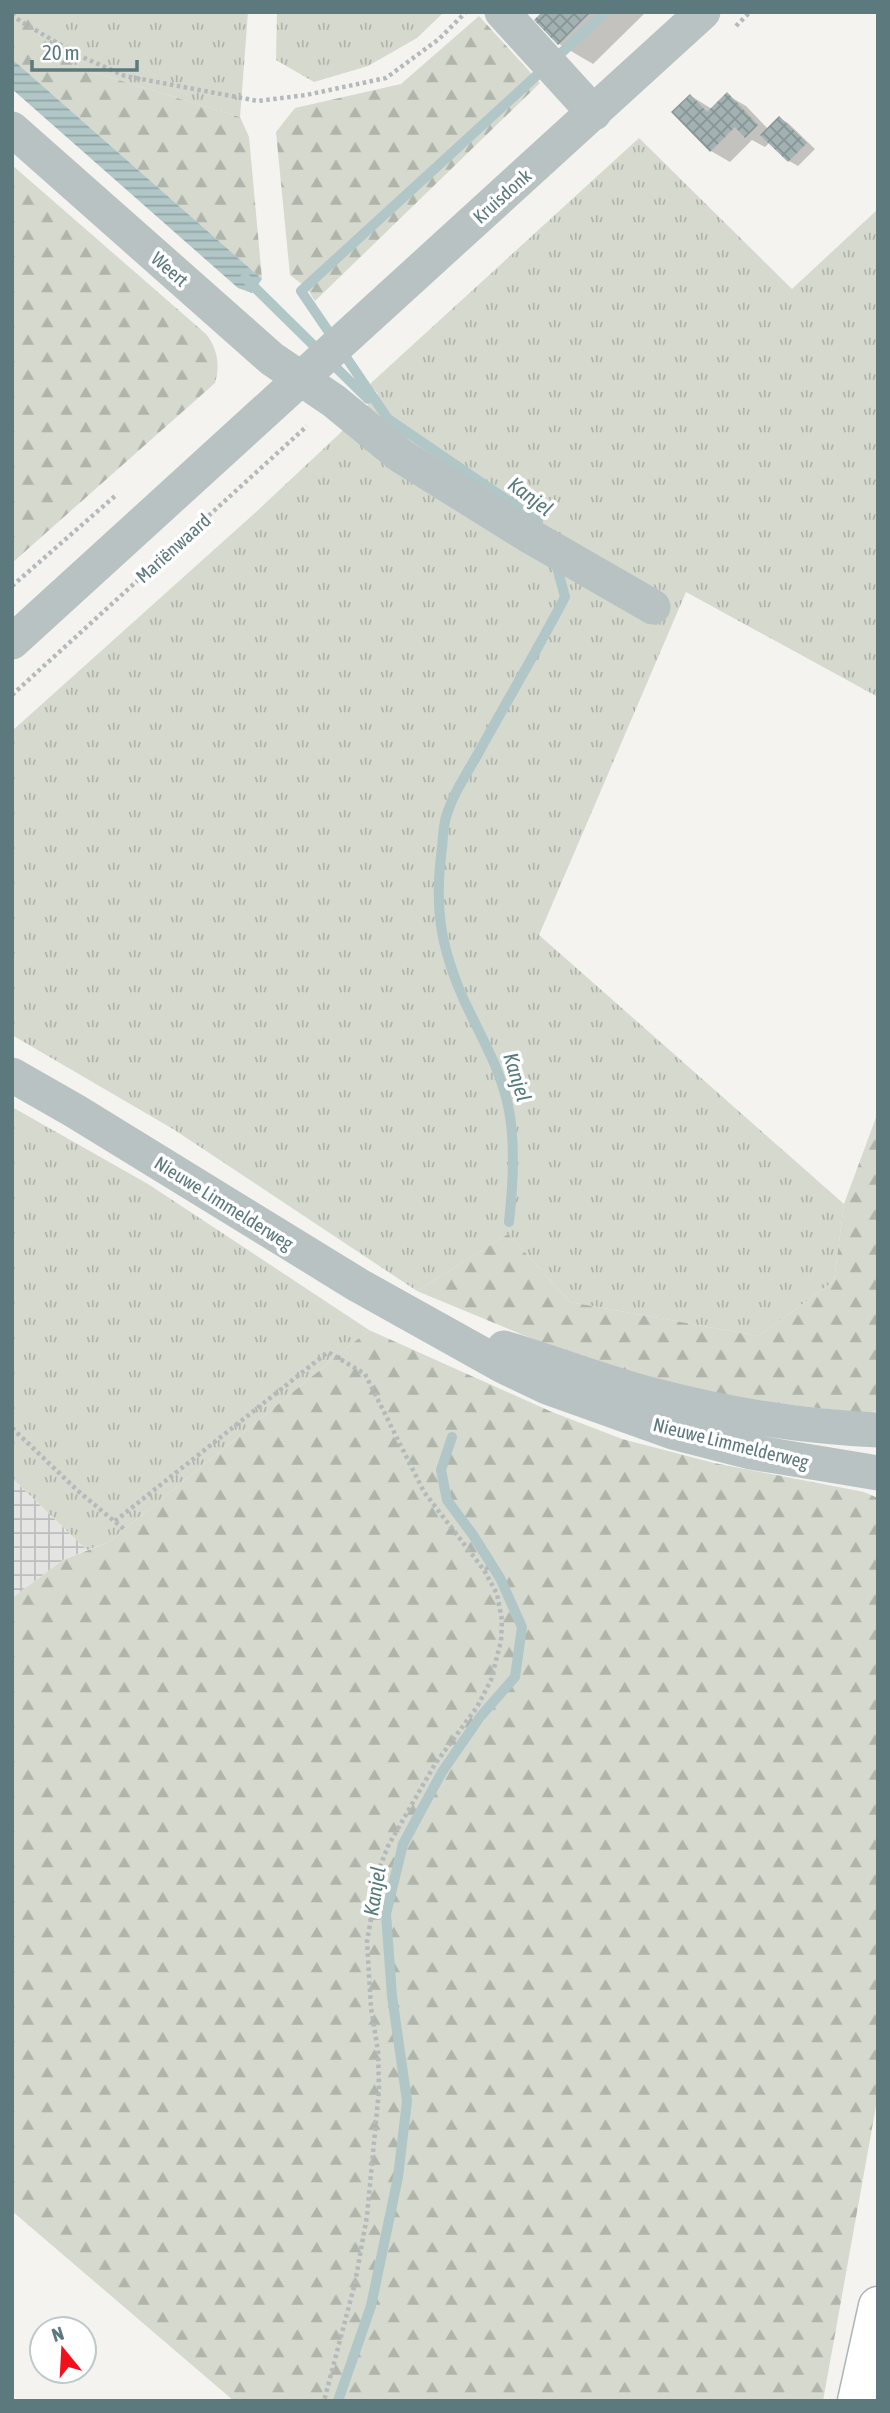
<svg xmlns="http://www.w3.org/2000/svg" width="890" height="2413" viewBox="0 0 890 2413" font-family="'Asap Condensed',sans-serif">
<defs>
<pattern id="industrial-grid" width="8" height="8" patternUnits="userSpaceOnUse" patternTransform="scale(1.75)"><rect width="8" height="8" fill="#e4e4e3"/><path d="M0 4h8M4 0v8" fill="none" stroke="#bcbebd"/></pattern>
<pattern id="grass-tufts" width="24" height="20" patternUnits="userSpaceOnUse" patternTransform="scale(1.75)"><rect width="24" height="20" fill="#d5d9ce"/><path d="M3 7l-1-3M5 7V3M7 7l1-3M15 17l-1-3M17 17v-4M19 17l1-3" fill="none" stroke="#b0b5ac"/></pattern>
<pattern id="forest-firs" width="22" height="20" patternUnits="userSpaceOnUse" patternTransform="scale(1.75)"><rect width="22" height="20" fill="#d5d9ce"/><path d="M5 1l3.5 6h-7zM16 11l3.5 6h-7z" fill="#b0b5ac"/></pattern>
<pattern id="water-rules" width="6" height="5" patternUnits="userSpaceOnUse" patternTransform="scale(1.75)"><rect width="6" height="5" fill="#b1c6c6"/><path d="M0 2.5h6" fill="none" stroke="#93a6a6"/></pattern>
<pattern id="building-cross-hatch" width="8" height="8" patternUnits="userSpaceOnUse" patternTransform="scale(1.75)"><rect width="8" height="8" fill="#a2b1b2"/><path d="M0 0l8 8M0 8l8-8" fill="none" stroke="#879596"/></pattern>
</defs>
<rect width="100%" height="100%" fill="#f4f3ef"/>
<!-- industrial -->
<path fill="url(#industrial-grid)" d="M 12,1478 L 87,1550 L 63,1560 L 12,1598 Z"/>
<!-- grass -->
<path fill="url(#grass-tufts)" d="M 36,12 L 248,12 L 240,117 L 76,67 L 36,33 Z
M 277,12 L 444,12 L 417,38 L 368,66 L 314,82 L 276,60 Z
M 639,138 L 792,289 L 878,209 L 878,697 L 686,592 L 539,935 L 844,1204 L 834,1281 L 759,1336 L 570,1302 L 508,1234 L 417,1291 L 173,1129 L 12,1035 L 12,731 L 256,512 L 352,422 L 378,394 L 371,386 L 371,383 Z
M 12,1107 L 148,1184 L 369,1330 L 109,1542 L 87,1550 L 12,1478 Z"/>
<!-- forest -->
<path fill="url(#forest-firs)" d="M 12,12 L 36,12 L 36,33 L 76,67 L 240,117 L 249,137 L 262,279 L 12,59 Z
M 479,16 L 540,83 L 315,301 L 307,288 L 290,275 L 276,132 L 295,108 L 401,84 Z
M 12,165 L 206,334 C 218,349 220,366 215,383 L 12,563 Z
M 878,1112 L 878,1411 L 864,1413 L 726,1398 L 569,1354 L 417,1291 L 508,1234 L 570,1302 L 759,1336 L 834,1281 L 844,1204 Z
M 369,1330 L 552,1412 L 622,1439 L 714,1463 L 864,1492 L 878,1498 L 878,2095 L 823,2401 L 234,2401 L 12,2211 L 12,1598 L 63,1560 L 109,1542 Z"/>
<!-- water -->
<path fill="url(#water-rules)" d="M 12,59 L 262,279 L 252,293 L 238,288 L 12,89 Z"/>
<!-- shadow -->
<path fill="#0003" d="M 545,12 L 646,12 L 593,64 L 559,44 Z
M 727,95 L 746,106 L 768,129 L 779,118 L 788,123 L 815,149 L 798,166 L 789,161 L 770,142 L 765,147 L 752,140 L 730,162 L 711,151 L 691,96 L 712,109 Z"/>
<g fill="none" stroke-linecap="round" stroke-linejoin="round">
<!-- stream -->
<path stroke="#b1c6c6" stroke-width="10" d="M 245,278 L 368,399
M 538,521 L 388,419 L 301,291 L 606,12
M 509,1222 C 513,1186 516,1137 507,1101 C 498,1064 479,1033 463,998 C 440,945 434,906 442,848 C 443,838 443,827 446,817 C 453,793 468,772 480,750 C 508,699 538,649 565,597 L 555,560
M 338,2401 L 371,2306 L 398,2177 L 407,2101 L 392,1996 L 386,1914 L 403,1844 L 442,1772 L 480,1717 L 515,1677 L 522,1627 L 500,1578 L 473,1535 L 447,1500 L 441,1470 L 452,1437"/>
</g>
<!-- building -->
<path fill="url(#building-cross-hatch)" d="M 542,12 L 591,12 L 558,45 L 534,20 Z
M 727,92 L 758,125 L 745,138 L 735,127 L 710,152 L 671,112 L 690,94 L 707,112 Z
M 779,116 L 807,143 L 788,162 L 760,135 Z"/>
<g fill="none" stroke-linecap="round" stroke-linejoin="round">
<!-- highway casing -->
<g stroke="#afb6b7" stroke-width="41">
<path id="highway" d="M 857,2401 L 878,2306"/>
</g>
<!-- path -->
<path stroke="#b4babb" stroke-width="4.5" stroke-dasharray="3.5 3.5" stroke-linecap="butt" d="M 12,14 L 20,21 L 78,55 L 125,76 L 258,101 L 306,95 L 386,78 L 439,39 L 466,12
M 736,26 L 750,12
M 12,586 L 115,496
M 12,695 L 307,426
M 12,1428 L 78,1491 L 125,1530
M 115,1521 L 328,1352 L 365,1374 L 424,1492 L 484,1570 L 497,1594 L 502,1620 L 501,1641 L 491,1680 L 477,1707 L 435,1764 L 388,1846 L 381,1864 L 367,1941 L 371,2008 L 378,2051 L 379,2090 L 367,2216 L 355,2283 L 324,2401"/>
<!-- minor -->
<path stroke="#b9c2c3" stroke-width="35" d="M 502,12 L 594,113
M 12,129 L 272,359 L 334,401 L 401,456 L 528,535 L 653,607
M 12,642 L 703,12
M 12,1075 L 75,1111 L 358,1285 L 503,1366 L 547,1387 L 673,1432 L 751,1452 L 878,1473
M 504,1348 C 554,1363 602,1382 652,1395 C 724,1414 803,1427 878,1430"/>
<!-- highway -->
<use href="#highway" stroke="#fff" stroke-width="38"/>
</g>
<g text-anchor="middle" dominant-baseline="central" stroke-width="7" stroke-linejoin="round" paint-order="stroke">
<!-- street labels -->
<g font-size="19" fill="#5c797d" stroke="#fff">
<text transform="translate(502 196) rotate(-42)">Kruisdonk</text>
<text transform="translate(170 269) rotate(41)">Weert</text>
<text transform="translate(173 548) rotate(-42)">Mariënwaard</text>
<text transform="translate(224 1203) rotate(32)">Nieuwe Limmelderweg</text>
<text transform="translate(731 1443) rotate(14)">Nieuwe Limmelderweg</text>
</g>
<!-- water labels -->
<g font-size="21" font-style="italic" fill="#577a7a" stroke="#fff">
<text transform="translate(531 496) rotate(37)">Kanjel</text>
<text transform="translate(518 1077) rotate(73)">Kanjel</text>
<text transform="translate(374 1891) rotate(-81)">Kanjel</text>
</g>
</g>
<!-- border -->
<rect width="890" height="2413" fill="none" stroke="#5c797d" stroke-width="28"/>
<!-- north arrow -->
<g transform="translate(63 2350) rotate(342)"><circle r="33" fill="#ffffff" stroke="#bec9cb" stroke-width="2"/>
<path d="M0-5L12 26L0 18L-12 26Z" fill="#f40f1c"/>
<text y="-10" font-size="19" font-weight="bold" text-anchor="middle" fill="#5c797d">N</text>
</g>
<!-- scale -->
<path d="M32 60v10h105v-10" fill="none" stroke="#5c797d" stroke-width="3.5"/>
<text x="42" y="60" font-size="21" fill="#5c797d" stroke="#ffffff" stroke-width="5" paint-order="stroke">20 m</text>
</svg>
